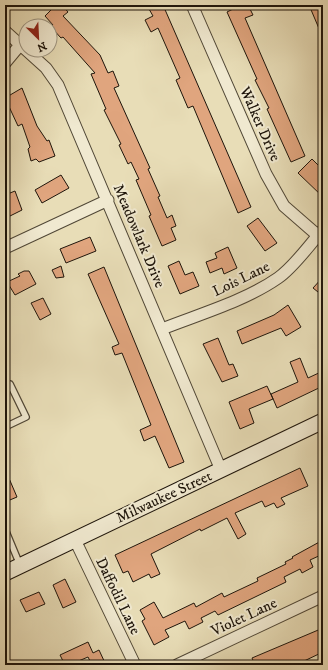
<svg xmlns="http://www.w3.org/2000/svg" width="328" height="670" viewBox="0 0 328 670" font-family="'IM FELL DW Pica',serif">
<rect width="100%" height="100%" fill="#e8ddb7"/>
<filter id="stains"><feTurbulence type="fractalNoise" baseFrequency=".005" numOctaves="4"/><feColorMatrix values="0 0 0 0 .2 0 0 0 0 .09 0 0 0 0 .02 0 0 0 .5 -.17"/></filter>
<radialGradient id="worn" r=".72"><stop offset=".6" stop-color="#630" stop-opacity="0"/><stop offset="1" stop-color="#630" stop-opacity=".3"/></radialGradient>
<!-- building -->
<path fill="#e0a57e" stroke="#1e150b" d="M 56,5 L 62,5 L 68,12 L 63,16 L 100,55 L 108,73 L 113,71 L 119,86 L 114,88 L 150,168 L 148,169 L 160,196 L 158,197 L 167,218 L 172,215 L 176,226 L 171,228 L 176,240 L 162,246 L 149,216 L 151,215 L 136,180 L 139,179 L 131,162 L 128,164 L 119,145 L 121,144 L 104,110 L 106,109 L 91,74 L 95,73 L 63,37 L 61,38 L 51,27 L 53,25 L 45,16 Z
M 158,5 L 163,5 L 251,207 L 238,213 L 193,106 L 188,108 L 176,80 L 180,78 L 162,37 L 158,28 L 151,32 L 145,20 L 153,16 L 149,9 Z
M 234,5 L 248,5 L 253,15 L 245,18 L 305,156 L 291,162 L 267,109 L 269,108 L 255,80 L 257,79 L 227,12 L 235,8 Z
M 309,5 L 323,5 L 323,38 Z
M 22,88 L 37,126 L 47,141 L 49,140 L 55,156 L 39,162 L 36,159 L 31,161 L 28,149 L 30,147 L 22,124 L 18,126 L 5,98 Z
M 312,159 L 323,170 L 323,197 L 298,173 Z
M 61,175 L 69,188 L 42,203 L 35,190 Z
M 15,191 L 22,210 L 10,216 L 5,214 L 5,195 Z
M 258,218 L 277,243 L 265,251 L 247,226 Z
M 90,237 L 96,251 L 66,263 L 60,249 Z
M 228,247 L 237,268 L 224,274 L 222,268 L 210,273 L 206,262 L 217,258 L 215,253 Z
M 179,261 L 185,275 L 193,272 L 199,286 L 180,294 L 168,266 Z
M 61,266 L 64,277 L 56,278 L 52,270 Z
M 104,267 L 184,462 L 169,468 L 155,436 L 144,441 L 140,430 L 151,425 L 122,353 L 115,355 L 112,347 L 119,344 L 88,274 Z
M 24,271 L 29,271 L 36,284 L 15,295 L 7,282 L 20,276 L 18,274 Z
M 323,277 L 323,296 L 313,288 Z
M 43,298 L 51,314 L 40,320 L 31,303 Z
M 288,305 L 301,327 L 286,336 L 281,328 L 242,344 L 237,331 L 274,315 Z
M 218,338 L 229,365 L 233,364 L 238,376 L 222,382 L 203,344 Z
M 300,358 L 308,378 L 323,371 L 323,386 L 277,408 L 271,394 L 298,382 L 290,362 Z
M 267,386 L 273,399 L 249,409 L 254,423 L 240,429 L 229,402 Z
M 300,468 L 308,486 L 281,498 L 285,504 L 277,508 L 274,503 L 265,507 L 262,501 L 235,513 L 246,534 L 238,539 L 227,518 L 201,531 L 200,529 L 151,554 L 160,574 L 151,578 L 149,574 L 133,582 L 128,571 L 123,573 L 115,555 Z
M 5,469 L 17,497 L 5,502 Z
M 323,540 L 323,554 L 310,560 L 313,567 L 302,573 L 300,569 L 284,577 L 286,582 L 218,615 L 215,611 L 201,618 L 203,622 L 189,629 L 185,621 L 165,630 L 169,637 L 154,645 L 142,621 L 145,619 L 140,610 L 154,602 L 163,618 L 194,603 L 196,607 L 222,593 L 224,597 L 258,581 L 257,578 L 286,564 L 285,562 L 293,558 L 292,557 Z
M 65,579 L 76,602 L 63,608 L 53,585 Z
M 39,592 L 45,604 L 26,612 L 20,600 Z
M 323,628 L 323,652 L 302,662 L 303,665 L 255,665 L 252,658 Z
M 88,642 L 93,653 L 99,650 L 106,665 L 92,665 L 88,657 L 69,665 L 65,665 L 60,655 Z"/>
<g fill="none" stroke-linecap="round" stroke-linejoin="round">
<!-- lane casing -->
<g stroke="#504736" stroke-width="8">
<path id="lane" d="M 5,386 L 10,384 L 26,417 L 5,427
M 5,529 L 20,565"/>
</g>
<!-- street casing -->
<g stroke="#504736" stroke-width="13">
<path id="street" d="M 192,5 L 266,174 L 284,206 L 323,240
M 5,31 L 46,68 L 58,85 L 221,470
M 5,63 L 20,45
M 5,248 L 108,200
M 162,329 C 200,314 245,301 278,278 C 294,267 309,245 322,231
M 75,540 L 135,665
M 177,665 L 323,596"/>
</g>
<!-- secondary casing -->
<g stroke="#1e150b" stroke-width="17">
<path id="secondary" d="M 5,573 L 323,421"/>
</g>
<!-- lane -->
<use href="#lane" stroke="#f0e9d0" stroke-width="5.5"/>
<!-- street -->
<use href="#street" stroke="#f0e9d0" stroke-width="11"/>
<!-- secondary -->
<use href="#secondary" stroke="#f0e9d0" stroke-width="15"/>
</g>
<g text-anchor="middle" dominant-baseline="central" stroke-width="4" stroke-linejoin="round" paint-order="stroke">
<!-- street labels -->
<g font-size="15" fill="#1e150b" stroke="#f0e9d0">
<text transform="translate(260 124) rotate(66)">Walker Drive</text>
<text transform="translate(139 236) rotate(67)">Meadowlark Drive</text>
<text transform="translate(241 279) rotate(-26)">Lois Lane</text>
<text transform="translate(164 497) rotate(-25)">Milwaukee Street</text>
<text transform="translate(118 596) rotate(64)">Daffodil Lane</text>
<text transform="translate(244 617) rotate(-25)">Violet Lane</text>
</g>
</g>
<!-- margin -->
<rect width="328" height="670" fill="none" stroke="#e8ddb7" stroke-width="20"/>
<rect x="6" y="6" width="316" height="658" fill="none" stroke="#1e150b" stroke-width="2"/>
<rect x="10" y="10" width="308" height="650" fill="none" stroke="#1e150b"/>
<!-- north arrow -->
<g transform="translate(38 38) rotate(156)"><circle r="19" fill="#f0e9d0" stroke="#9c9481"/>
<path d="M0-3L7 15L0 10L-7 15Z" fill="#8f2418"/>
<text y="-6" font-size="11" font-weight="bold" text-anchor="middle" fill="#1e150b">N</text>
</g>
<rect width="100%" height="100%" filter="url(#stains)"/>
<rect width="100%" height="100%" fill="url(#worn)"/>
</svg>
